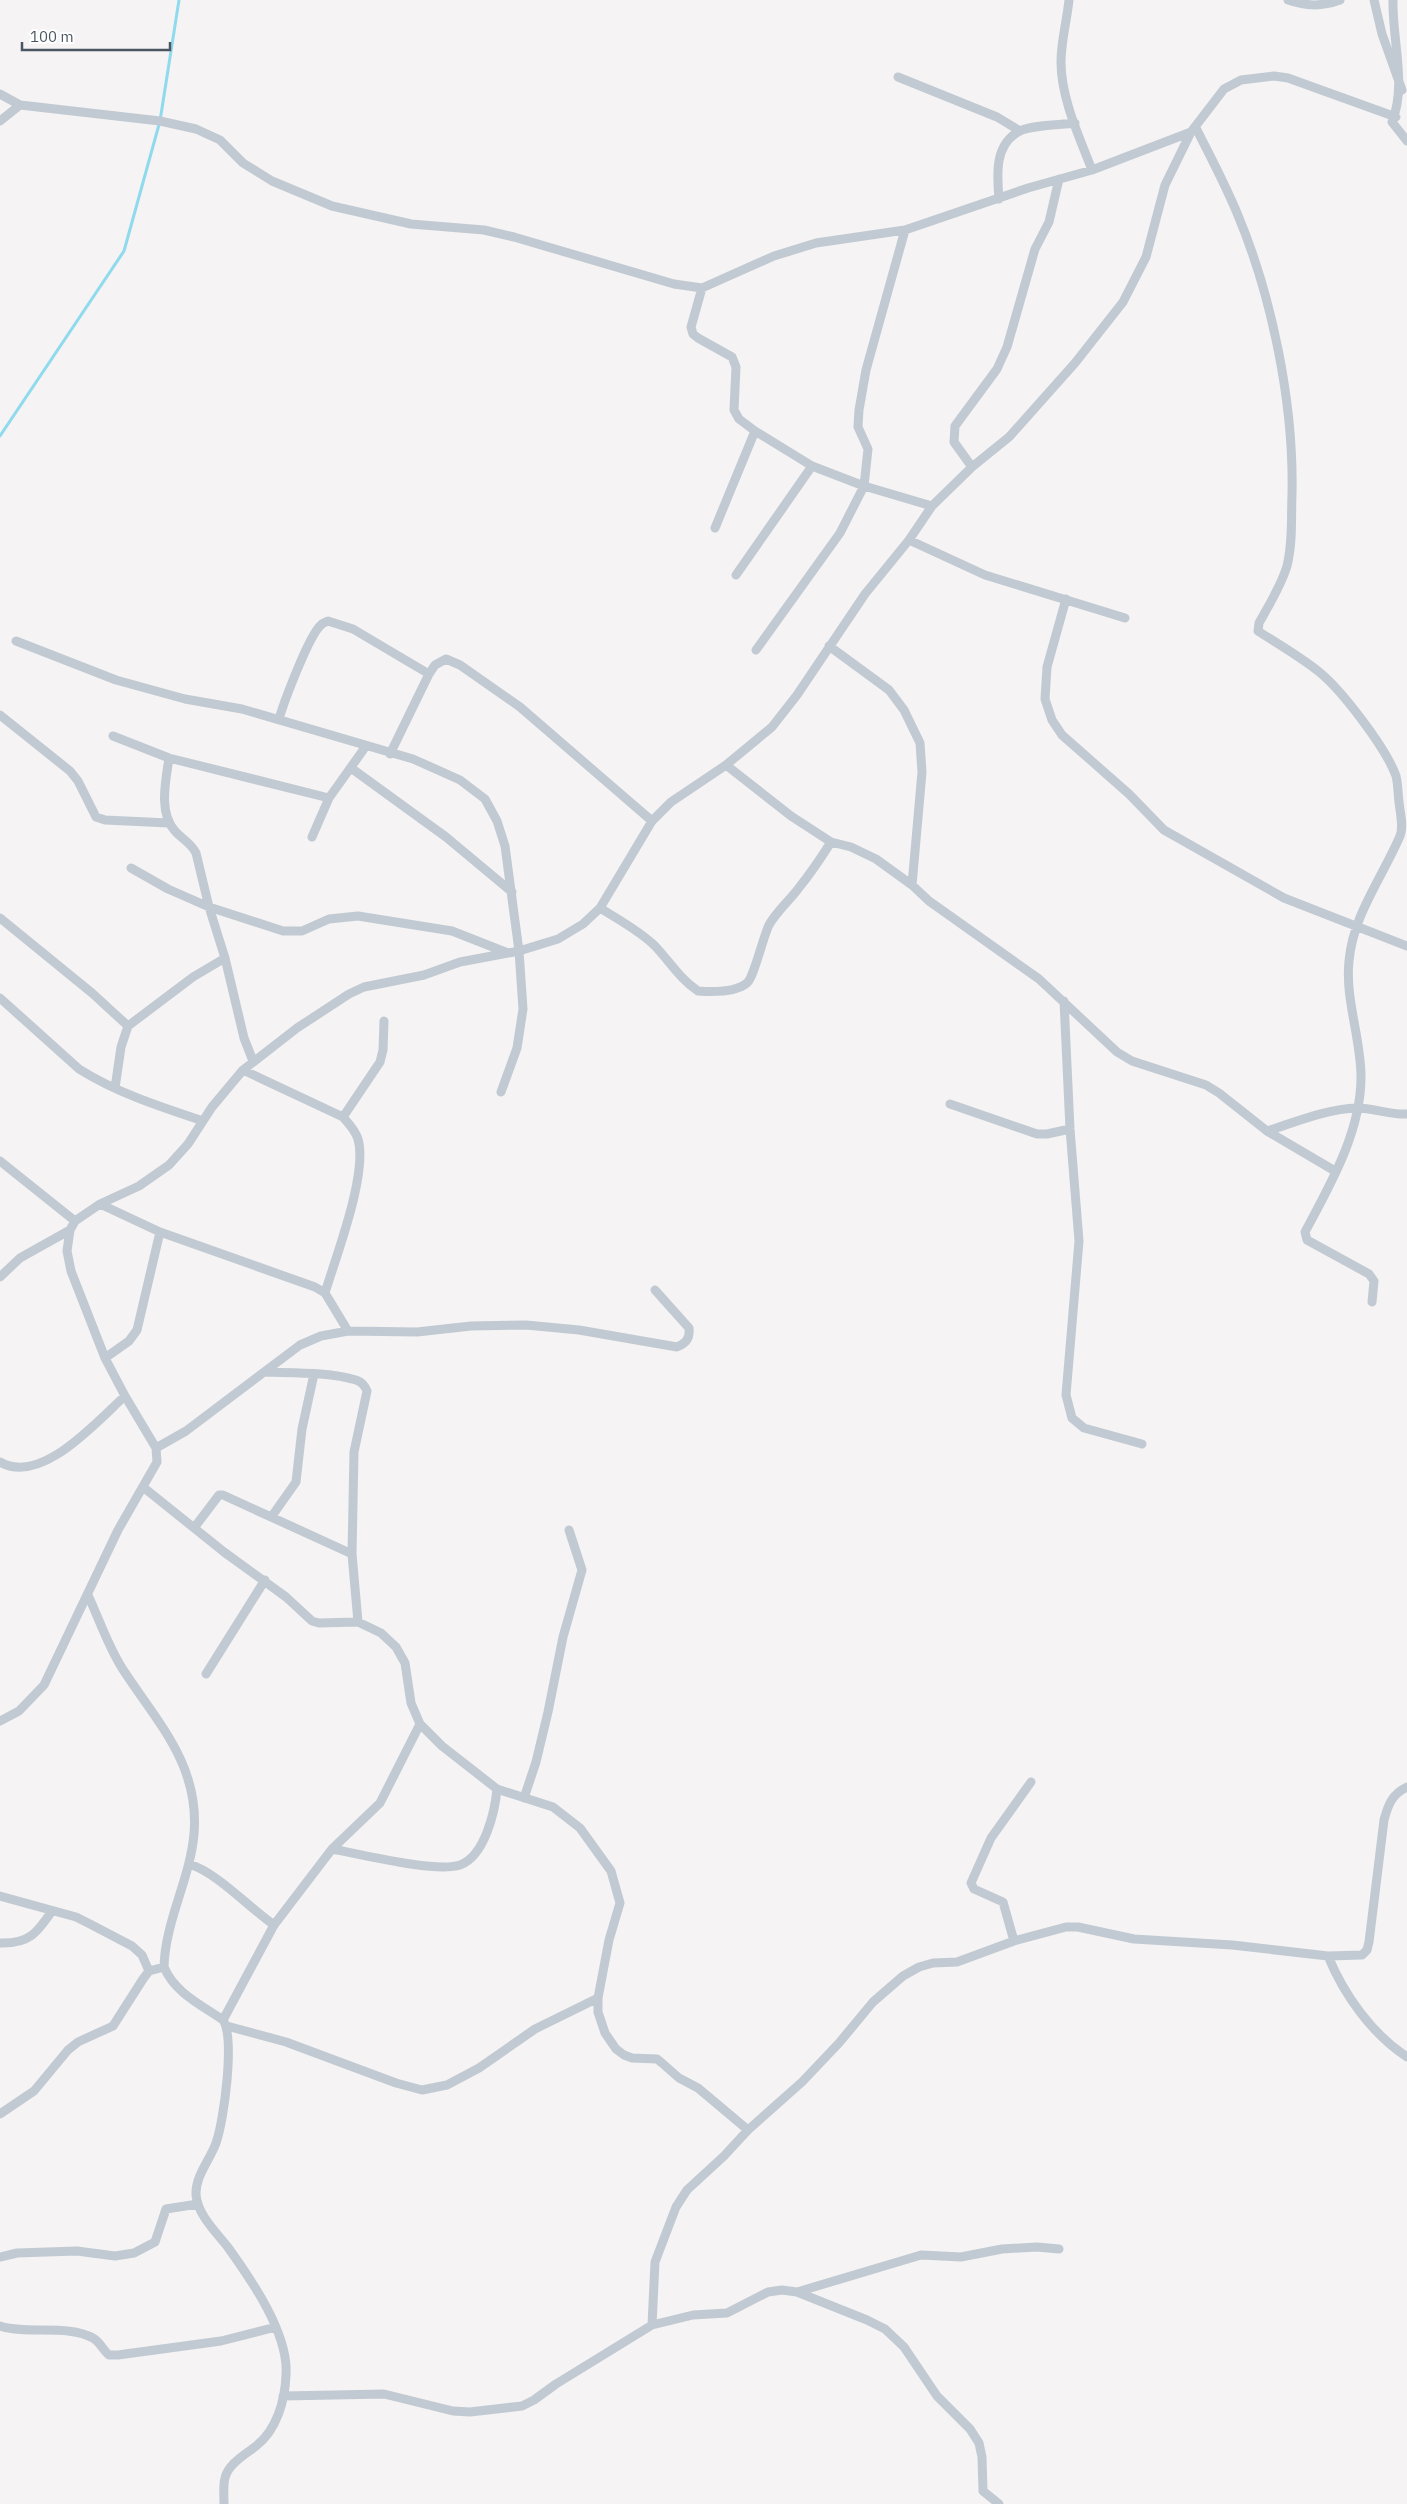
<svg xmlns="http://www.w3.org/2000/svg" width="1407" height="2504" viewBox="0 0 1407 2504" font-family="'IBM Plex Sans',sans-serif">
<rect width="100%" height="100%" fill="#f5f3f3"/>
<g fill="none" stroke-linecap="round" stroke-linejoin="round">
<!-- stream -->
<path stroke="#90daee" stroke-width="3" d="M 0,436 L 124,251 L 160,121 L 179,0"/>
<!-- street -->
<path stroke="#c1cad2" stroke-width="9" d="M 1069,0 C 1067,20 1061,41 1061,62 C 1061,98 1079,136 1092,170
M 1288,0 C 1306,6 1321,7 1340,0
M 1374,0 L 1382,34 L 1402,90
M 1393,0 C 1392,40 1407,85 1392,122 L 1407,141
M 898,77 L 997,117 L 1020,131
M 0,94 L 20,105 L 160,121 L 196,129 L 220,140 L 243,163 L 272,181 L 332,206 L 411,224 L 484,230 L 514,237 L 674,284 L 702,288 L 774,256 L 816,243 L 905,230 L 1028,188 L 1092,170 L 1191,132 L 1224,89 L 1241,80 L 1274,76 L 1288,78 L 1396,117
M 0,121 L 20,105
M 1196,128 C 1210,156 1225,184 1237,213 C 1272,296 1294,404 1292,494 C 1291,518 1293,542 1287,566 C 1281,586 1269,605 1259,623 L 1258,631 C 1278,644 1299,656 1318,671 C 1341,689 1386,748 1396,776 C 1398,784 1398,794 1399,802 C 1400,813 1404,826 1400,836 C 1382,878 1353,915 1349,961 C 1345,1000 1361,1038 1361,1077 C 1361,1132 1330,1185 1305,1232 L 1307,1240 L 1369,1274 L 1374,1281 L 1372,1302
M 999,199 C 997,175 994,144 1020,131 C 1031,125 1060,125 1075,123
M 702,288 L 691,327 L 693,334 L 698,338 L 732,357 L 736,367 L 734,410 L 739,419 L 755,431 L 812,466 L 864,486 L 932,506
M 972,467 L 954,442 L 955,426 L 997,369 L 1007,347 L 1035,249 L 1049,222 L 1059,179
M 715,528 L 755,431
M 909,540 L 985,575 L 1125,618
M 736,575 L 812,466
M 1066,599 L 1047,667 L 1045,699 L 1052,720 L 1062,735 L 1129,794 L 1164,830 L 1284,898 L 1407,946
M 16,641 L 116,680 L 185,699 L 242,709 L 413,759 L 460,780 L 485,799 L 497,821 L 505,846 L 519,951 L 523,1009 L 517,1048 L 501,1092
M 829,646 L 889,690 L 904,710 L 920,743 L 922,772 L 912,885
M 756,650 L 840,533 L 864,486 L 868,449 L 858,427 L 859,410 L 866,370 L 905,230
M 0,715 L 70,771 L 78,781 L 96,817 L 105,820 L 169,823
M 279,719 C 284,702 309,635 321,625 C 323,623 326,622 328,621 L 353,629 L 429,674
M 113,736 L 169,758 L 329,798
M 390,754 L 429,674 L 435,665 L 446,659 L 460,665 L 520,707 L 652,821
M 169,758 C 166,780 158,812 175,831 C 182,839 191,843 196,853 L 209,907 L 225,958 L 244,1038 L 253,1061
M 726,765 L 791,816 L 831,842 L 851,847 L 876,859 L 912,885 L 929,901 L 1039,979 L 1117,1052 L 1132,1061 L 1206,1085 L 1219,1093 L 1267,1131 L 1335,1171
M 351,768 L 446,837 L 512,892
M 312,837 L 329,798 L 366,746
M 131,868 L 168,889 L 209,907 L 283,931 L 302,931 L 329,919 L 358,916 L 452,931 L 508,953
M 600,908 C 619,920 640,931 655,946 C 670,962 680,979 698,991 C 712,992 736,992 747,983 C 754,977 763,937 769,925 C 776,912 789,901 798,889 C 810,874 821,858 831,842
M 0,918 L 92,993 L 128,1026
M 0,998 L 79,1069 C 117,1093 161,1107 203,1121
M 1064,1001 L 1070,1129 L 1079,1241 L 1066,1395 L 1072,1418 L 1084,1428 L 1142,1444
M 243,1070 L 343,1117 C 349,1124 355,1130 358,1139 C 368,1174 336,1256 325,1293
M 115,1088 L 121,1047 L 128,1026 L 193,977 L 225,958
M 950,1104 L 1037,1134 L 1047,1134 L 1070,1129
M 343,1117 L 380,1062 L 383,1050 L 384,1021
M 1267,1131 C 1296,1122 1326,1109 1357,1108 C 1374,1108 1390,1115 1407,1114
M 0,1161 L 75,1221
M 100,1204 L 160,1232 L 315,1287 L 325,1293 L 348,1331
M 0,1277 L 20,1258 L 70,1230
M 105,1358 L 129,1341 L 137,1330 L 160,1232
M 265,1372 C 293,1373 330,1372 356,1380 C 362,1382 365,1386 367,1391 L 354,1452 L 352,1554 L 358,1622
M 156,1448 L 186,1431 L 300,1345 L 321,1336 L 348,1331 L 417,1332 L 471,1326 L 526,1325 L 579,1330 L 677,1347 C 686,1343 690,1339 689,1328 L 655,1290
M 0,1462 C 41,1486 96,1422 125,1396
M 143,1487 L 224,1552 L 286,1597 L 312,1621 L 319,1623 L 358,1622 L 381,1633 L 396,1647 L 405,1663 L 411,1703 L 420,1724 L 442,1746 L 497,1789 L 553,1807 L 580,1828 L 611,1871 L 620,1903 L 609,1940 L 598,1998 L 598,2012 L 605,2033 L 616,2049 L 624,2055 L 632,2058 L 657,2059 L 662,2063 L 679,2078 L 698,2088 L 748,2130
M 272,1516 L 296,1482 L 302,1429 L 314,1374
M 194,1528 L 219,1495 L 223,1495 L 352,1554
M 88,1595 C 99,1619 108,1646 122,1668 C 156,1721 200,1764 194,1834 C 190,1879 165,1922 164,1967 C 175,1993 200,2004 223,2020 C 235,2038 224,2121 216,2143 C 210,2160 195,2176 196,2195 C 198,2215 215,2231 227,2246 C 250,2278 289,2333 286,2375 C 285,2400 277,2430 256,2446 C 246,2454 228,2464 225,2478 C 223,2485 224,2496 224,2504
M 206,1674 L 265,1580
M 0,1721 L 19,1711 L 44,1685 L 118,1530 L 157,1462 L 156,1448 L 125,1396 L 105,1358 L 71,1271 L 67,1251 L 70,1230 L 75,1221 L 100,1204 L 139,1186 L 169,1165 L 188,1144 L 212,1107 L 243,1070 L 297,1028 L 349,994 L 364,987 L 424,975 L 460,962 L 519,951 L 558,939 L 583,924 L 600,908 L 652,821 L 671,802 L 726,765 L 772,727 L 797,695 L 865,594 L 909,540 L 932,506 L 972,467 L 1009,437 L 1075,363 L 1123,302 L 1146,257 L 1165,185 L 1191,132
M 524,1798 L 536,1762 L 548,1712 L 563,1637 L 582,1570 L 569,1530
M 332,1849 C 360,1854 435,1873 460,1865 C 485,1856 495,1811 497,1789
M 189,1864 C 218,1873 248,1907 274,1925
M 0,1896 L 76,1917 L 90,1924 L 132,1946 L 142,1955 L 149,1971
M 1014,1941 L 1003,1902 L 974,1889 L 971,1883 L 991,1838 L 1031,1782
M 0,1943 C 29,1944 37,1933 52,1911
M 1328,1956 C 1344,1995 1372,2034 1407,2057
M 223,2020 L 274,1925 L 332,1849 L 380,1803 L 420,1724
M 227,2026 L 286,2042 L 396,2083 L 422,2090 L 447,2085 L 479,2068 L 535,2029 L 598,1998
M 0,2114 L 34,2091 L 68,2050 L 78,2042 L 113,2026 L 143,1979 L 149,1971 L 164,1967
M 0,2257 L 17,2253 L 77,2251 L 115,2256 L 134,2253 L 155,2242 L 166,2209 L 198,2204
M 797,2292 L 921,2255 L 961,2257 L 1002,2249 L 1037,2247 L 1059,2249
M 652,2325 L 655,2262 L 676,2207 L 687,2190 L 724,2156 L 748,2130 L 802,2082 L 839,2043 L 873,2002 L 903,1976 L 919,1967 L 933,1963 L 957,1962 L 1014,1941 L 1066,1927 L 1078,1927 L 1134,1939 L 1232,1945 L 1328,1956 L 1362,1955 L 1367,1950 L 1369,1942 L 1384,1820 C 1388,1805 1392,1794 1407,1787
M 0,2326 C 28,2335 68,2324 93,2338 C 100,2342 103,2350 109,2355 L 118,2355 L 221,2341 L 276,2327
M 283,2396 L 384,2394 L 453,2411 L 470,2412 L 522,2406 L 534,2400 L 556,2384 L 652,2325 L 693,2315 L 727,2313 L 768,2292 L 782,2290 L 797,2292 L 867,2320 L 885,2329 L 904,2347 L 937,2396 L 970,2429 L 979,2443 L 982,2457 L 983,2491 L 999,2504"/>
</g>
<!-- scale -->
<path d="M22 42v8h148v-8" fill="none" stroke="#4a5661" stroke-width="2.5"/>
<text x="30" y="42" font-size="15" fill="#4a5661" stroke="#ffffff" stroke-width="4" paint-order="stroke">100 m</text>
</svg>
